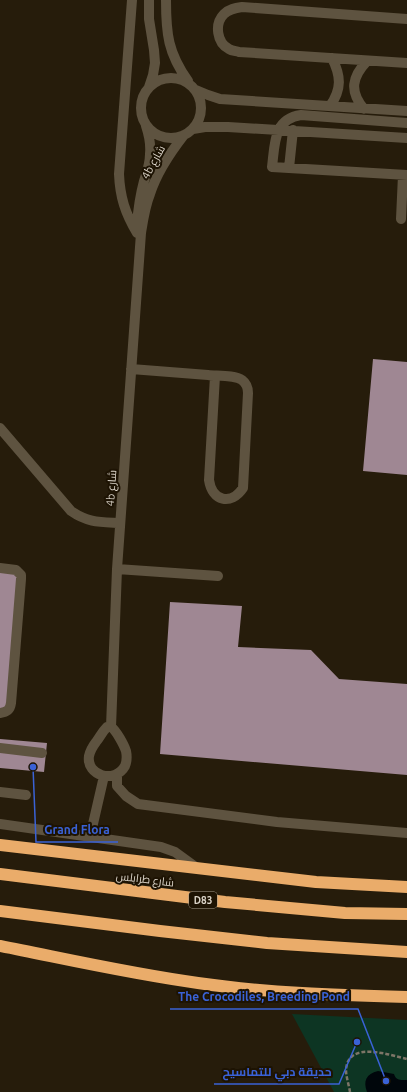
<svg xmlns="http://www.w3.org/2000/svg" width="407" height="1092" viewBox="0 0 407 1092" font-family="Ubuntu,Cairo,sans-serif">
<rect width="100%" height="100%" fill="#261c0b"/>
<!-- green -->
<path fill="#0d3523" d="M 292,1014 L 407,1020 L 407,1092 L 334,1092 Z"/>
<!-- water -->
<path fill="#00060b" d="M 378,1071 L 394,1074 C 396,1081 401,1080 407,1080 L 407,1092 L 367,1092 C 363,1081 366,1074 378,1071 Z"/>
<!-- building -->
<path fill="#9f8793" d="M 373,359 L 407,362 L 407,475 L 363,471 Z
M 0,567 L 21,568 L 10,710 L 0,709 Z
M 170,602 L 242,606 L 238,647 L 311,650 L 339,679 L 407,684 L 407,775 L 160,754 Z
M 0,739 L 47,743 L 44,772 L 0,768 Z"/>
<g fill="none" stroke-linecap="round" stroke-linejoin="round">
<!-- path -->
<path stroke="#7d7567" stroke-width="2.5" stroke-dasharray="4 2" stroke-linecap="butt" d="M 350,1092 C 349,1085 346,1077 346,1070 C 348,1040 389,1055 407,1059"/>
<!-- minor -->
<path stroke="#5e5340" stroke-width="10" d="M 132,0 L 119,174 C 120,197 125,213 137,233
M 149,0 L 149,19 L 154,50 L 155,63 L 153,75 L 149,87
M 166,0 C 166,34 168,53 188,81
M 407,19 L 242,7 C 235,8 229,9 224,14 C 214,24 217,43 229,49 C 232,51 236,51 239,52 L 407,63
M141 108a30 30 0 1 1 60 0a30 30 0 1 1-60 0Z
M 196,90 L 208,95 L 220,99 L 407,111
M 330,106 C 342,89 341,76 332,58
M 364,109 C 349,91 352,77 367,61
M 407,123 L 301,115 C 273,119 275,144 272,167 L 407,175
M 193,129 L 205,127 L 228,127 L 407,138
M 289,168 L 293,130
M 401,219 L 403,175
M 137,225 C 138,210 140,196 144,181 C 147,172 150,164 150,154 C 151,144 149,135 146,126
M 131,369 C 157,371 182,373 208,375 C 217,376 235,375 242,380 C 246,383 248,388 248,393 L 243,488 C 231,506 212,501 209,480 L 215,376
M 0,428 L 71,511 C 88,523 101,522 120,523
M 0,568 L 16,570 L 21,575 L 21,579 L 11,703 C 10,710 7,712 0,713
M 117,569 L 218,576
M 107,727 L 111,727 C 116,730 124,745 126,751 C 127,756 127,761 125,766 C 115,784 86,776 89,756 C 90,751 93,746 96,742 C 100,737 102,732 107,727 Z
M 111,727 L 117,569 L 141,233 C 143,220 145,206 150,194 C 157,172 170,153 184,135
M 0,748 L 42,753
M 117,774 L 117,786 L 126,796 L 138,804 L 277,822 L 407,833
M 0,792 L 26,795
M 0,824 L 161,847 L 175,852 L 197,868
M 90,837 L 104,776"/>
<!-- highway -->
<path stroke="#eaac6a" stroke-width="12" d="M 0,845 L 316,882 L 407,887
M 0,874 L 225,902 L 345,913 L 407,914
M 0,911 L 160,931 L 267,943 L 407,952
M 0,946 C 66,959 131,974 198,983 C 267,993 337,995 407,997"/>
</g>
<g text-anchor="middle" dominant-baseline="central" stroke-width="4" stroke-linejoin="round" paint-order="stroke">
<!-- shield labels -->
<rect fill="#1d1303" stroke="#a39b8e" stroke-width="1" x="189" y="892" width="28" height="16" rx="3"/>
<g font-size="10" font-weight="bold" fill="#dcd5ca">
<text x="203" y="900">D83</text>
</g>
<!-- street labels -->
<g font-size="11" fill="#dcd5ca" stroke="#1d1303">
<text transform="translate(153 162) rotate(-61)">4b شارع</text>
<text transform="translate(111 488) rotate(-86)">4b شارع</text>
<text transform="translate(145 879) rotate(7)">شارع طرابلس</text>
</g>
</g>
<!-- callouts -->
<path fill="none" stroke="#3a62d6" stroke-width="1.5" d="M33 767L36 842H118M386 1081L358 1009H170M357 1042L339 1084H214"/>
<g fill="#3a62d6" stroke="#1d1303" stroke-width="1.5">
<circle cx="33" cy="767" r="4"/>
<circle cx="386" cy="1081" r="4"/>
<circle cx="357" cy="1042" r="4"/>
</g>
<g font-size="12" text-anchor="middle" font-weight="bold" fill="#3a62d6" stroke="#1d1303" stroke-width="4" stroke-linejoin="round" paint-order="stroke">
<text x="77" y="834">Grand Flora</text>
<text x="264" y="1001">The Crocodiles, Breeding Pond</text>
<text x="277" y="1076">حديقة دبي للتماسيح</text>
</g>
</svg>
